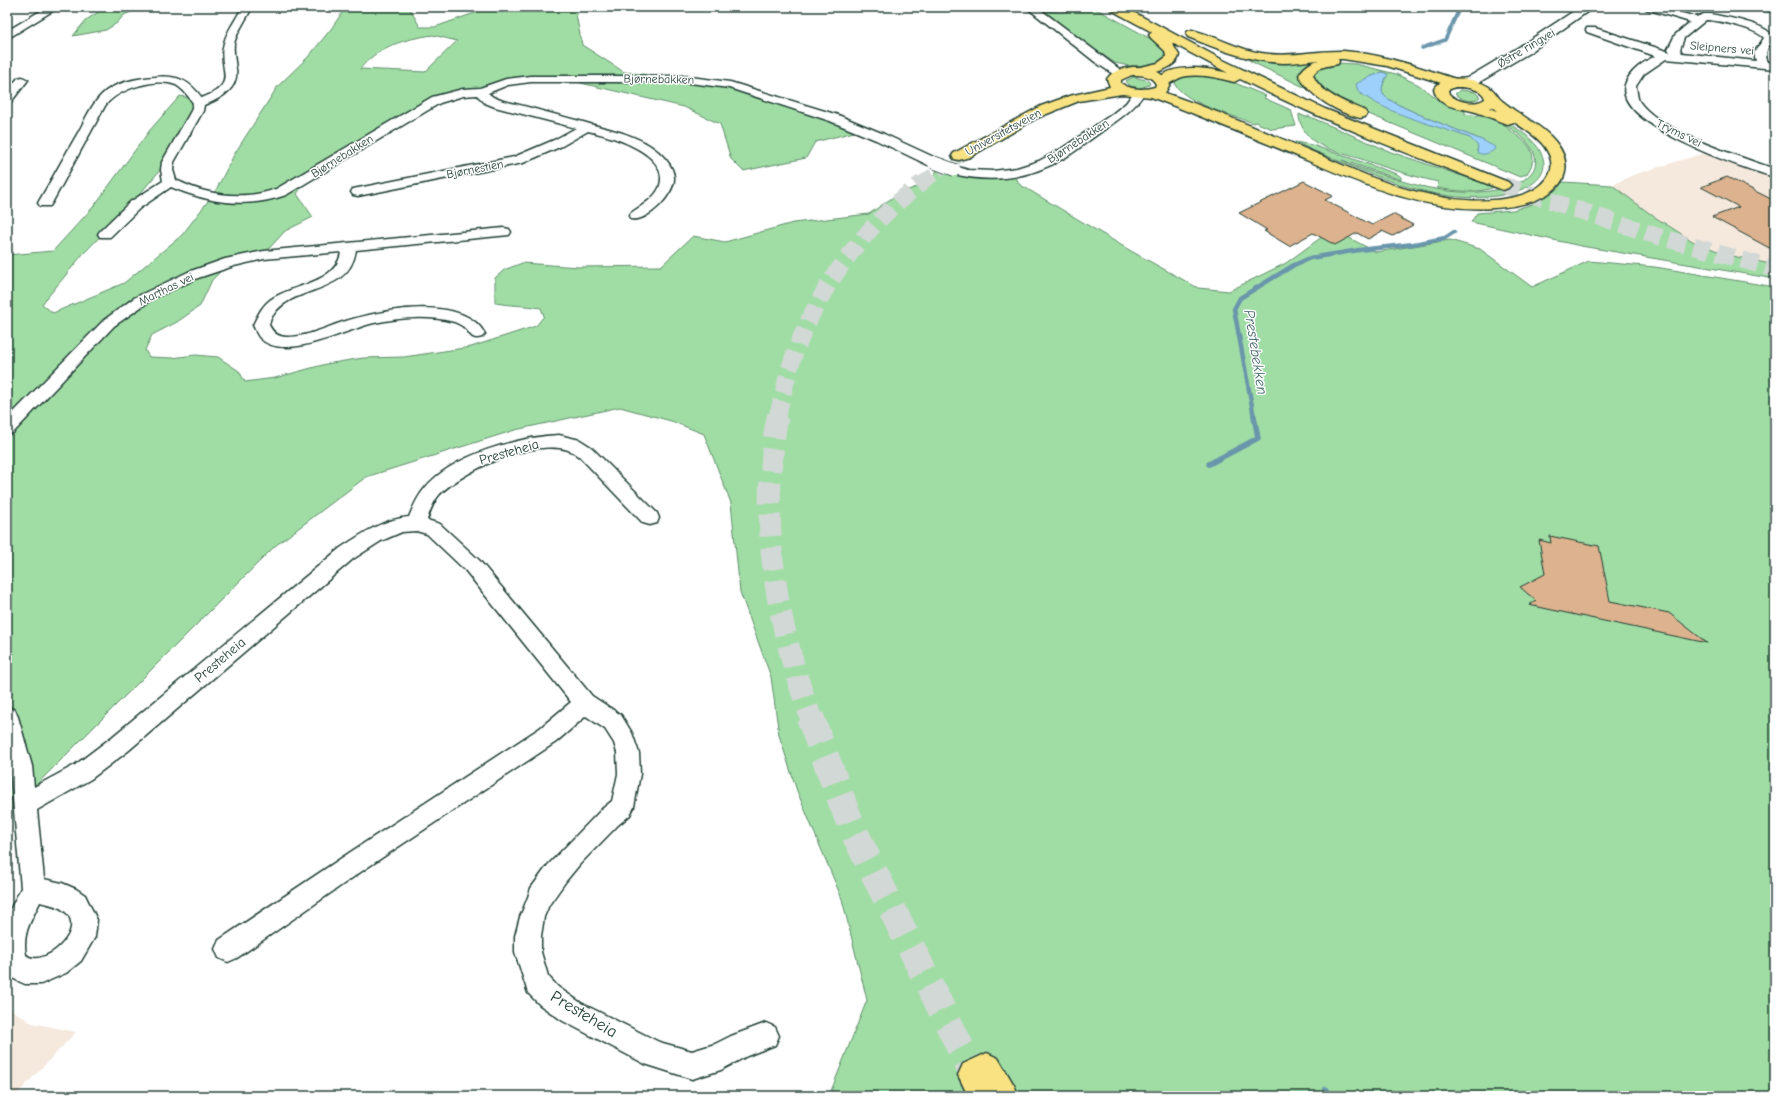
<svg xmlns="http://www.w3.org/2000/svg" width="1782" height="1103" viewBox="0 0 1782 1103" font-family="'Comic Neue',sans-serif">
<rect width="100%" height="100%" fill="#fff"/>
<filter id="ink" filterUnits="userSpaceOnUse"><feTurbulence type="fractalNoise" baseFrequency=".025" numOctaves="2"/><feDisplacementMap in="SourceGraphic" scale="8" xChannelSelector="R" yChannelSelector="G"/><feConvolveMatrix kernelMatrix="1 2 1 2 8 2 1 2 1" color-interpolation-filters="sRGB"/></filter>
<g filter="url(#ink)">
<!-- built -->
<path fill="#f5e8dd" d="M 1708,152 L 1775,177 L 1775,265 L 1728,255 L 1694,242 L 1653,216 L 1612,185 L 1633,175 Z
M 7,1007 L 32,1023 L 76,1032 L 15,1096 L 7,1096 Z"/>
<!-- green -->
<path fill="#a0dda4" stroke="#608d6c" fill-rule="evenodd" d="M 106,7 L 143,7 L 124,15 L 117,23 L 106,30 L 73,36 L 86,20 Z
M 346,7 L 409,7 L 420,27 L 435,27 L 483,10 L 495,7 L 576,7 L 575,9 L 582,45 L 624,72 L 702,81 L 749,91 L 862,130 L 815,142 L 806,158 L 743,171 L 731,159 L 720,124 L 684,107 L 572,81 L 535,79 L 470,90 L 417,113 L 307,178 L 297,194 L 313,217 L 285,231 L 265,253 L 223,269 L 212,280 L 200,306 L 177,322 L 152,335 L 145,350 L 149,357 L 172,358 L 195,355 L 218,357 L 239,371 L 245,382 L 275,378 L 326,364 L 363,358 L 404,357 L 471,347 L 536,326 L 544,316 L 541,308 C 526,305 511,306 495,303 L 495,278 L 504,270 L 522,263 L 579,267 L 661,266 L 693,236 L 725,242 L 793,223 L 869,214 L 899,193 L 929,183 L 939,167 L 998,173 L 1014,172 L 1019,184 L 1131,251 L 1198,288 L 1229,291 L 1286,263 L 1330,231 L 1321,223 L 1376,252 L 1450,240 L 1480,249 L 1532,287 L 1589,261 L 1655,267 L 1775,287 L 1775,1096 L 829,1096 L 867,1000 L 842,899 L 797,791 L 779,735 L 771,677 L 740,592 L 731,503 L 704,434 L 671,421 L 620,407 L 515,430 L 366,477 L 275,546 L 7,814 L 7,255 L 53,251 L 94,206 L 150,130 L 180,96 L 195,99 L 188,131 L 161,169 L 127,209 L 83,254 L 42,304 L 53,313 L 124,283 L 182,235 L 215,192 L 235,153 L 278,86 L 309,56 L 331,29 ZM 433,35 L 457,41 L 425,72 L 360,69 C 378,46 405,39 433,35 Z
M 1065,7 L 1093,7 L 1160,44 L 1165,49 L 1167,55 L 1161,62 L 1153,65 L 1129,66 L 1115,63 L 1076,37 L 1045,12 C 1054,10 1057,14 1069,11 Z
M 1722,7 L 1775,7 L 1775,13 L 1725,8 Z
M 1242,56 L 1314,59 L 1317,60 C 1295,68 1297,73 1308,89 L 1256,64 Z
M 1336,63 L 1356,64 L 1396,74 L 1419,85 L 1443,104 L 1465,111 L 1465,114 C 1479,116 1494,117 1507,123 C 1549,144 1563,181 1507,194 C 1454,206 1400,186 1351,166 C 1332,158 1313,151 1295,142 L 1312,145 L 1397,174 L 1401,177 L 1401,180 L 1342,160 C 1349,165 1359,167 1367,170 C 1403,182 1440,194 1478,192 C 1534,189 1562,158 1502,123 C 1518,139 1546,148 1526,175 L 1523,175 L 1520,177 L 1347,105 L 1321,88 L 1312,78 C 1313,66 1326,66 1336,63 ZM 1382,72 L 1388,74 C 1385,80 1380,88 1383,94 C 1387,104 1469,134 1484,141 L 1477,152 L 1478,146 L 1470,138 L 1395,111 L 1361,94 L 1365,79 Z
M 1199,74 L 1228,80 L 1266,96 L 1264,98 L 1291,110 L 1296,126 L 1272,129 L 1255,122 L 1253,123 C 1229,114 1190,105 1175,85 L 1176,79 L 1180,77 Z
M 1133,77 L 1147,80 L 1150,83 L 1149,85 L 1140,88 L 1130,86 L 1126,81 Z
M 1460,90 L 1475,92 L 1480,97 C 1474,104 1460,100 1455,94 Z
M 1299,114 L 1306,117 L 1308,116 L 1391,152 L 1495,187 C 1478,194 1454,191 1437,188 L 1438,182 C 1411,176 1384,167 1358,158 C 1344,154 1327,150 1315,142 C 1307,137 1298,123 1299,114 Z
M 1563,182 L 1612,185 L 1653,216 L 1694,242 L 1728,255 L 1775,265 L 1775,279 L 1581,246 L 1471,222 L 1477,213 L 1513,210 L 1536,203 Z"/>
<!-- water -->
<path fill="#9dd1fb" stroke="#6b96ab" d="M 1382,72 L 1388,74 C 1385,80 1380,87 1383,94 C 1387,104 1468,134 1484,141 L 1495,147 L 1494,150 C 1488,154 1482,156 1477,152 L 1478,146 L 1470,138 C 1436,125 1385,114 1358,91 L 1356,84 L 1365,79 Z"/>
<g fill="none" stroke-linecap="round" stroke-linejoin="round">
<!-- stream-far3 -->
<path stroke="#6b96ab" stroke-width="3.5" d="M 1422,48 L 1445,40 L 1460,7"/>
<!-- stream-far2 -->
<path stroke="#6b96ab" stroke-width="4.5" d="M 1254,417 L 1234,309 L 1240,298 L 1294,265 L 1310,258 L 1359,250 L 1414,244 L 1445,238 L 1454,232"/>
<!-- stream-far1 -->
<path stroke="#6b96ab" stroke-width="5.5" d="M 1209,464 L 1258,438 L 1254,416"/>
<!-- stream -->
<path stroke="#6b96ab" stroke-width="7" d="M 1326,1090 L 1326,1096"/>
</g>
<!-- building -->
<path fill="#ddb28e" stroke="#1f3d34" d="M 1727,177 L 1775,201 L 1775,251 L 1712,217 L 1739,207 L 1701,187 Z
M 1304,181 L 1333,196 L 1325,200 L 1372,225 L 1393,214 L 1413,225 L 1393,236 L 1382,231 L 1368,239 L 1357,233 L 1335,245 L 1313,233 L 1289,246 L 1264,231 L 1267,230 L 1239,213 Z
M 1550,536 L 1599,546 L 1610,601 L 1669,613 L 1707,643 L 1529,605 L 1536,601 L 1520,587 L 1545,574 L 1539,540 L 1551,543 Z"/>
<g fill="none" stroke-linecap="round" stroke-linejoin="round">
<!-- primary-tunnel-far3 -->
<path stroke="#d2d8d6" stroke-width="14" stroke-dasharray="14 6" stroke-linecap="butt" d="M 922,183 L 959,156"/>
<!-- primary-tunnel-far2 -->
<path stroke="#d2d8d6" stroke-width="17" stroke-dasharray="17 8" stroke-linecap="butt" d="M 777,417 C 782,399 786,379 792,361 C 816,291 864,225 923,182"/>
<!-- primary-tunnel-far1 -->
<path stroke="#d2d8d6" stroke-width="22" stroke-dasharray="22 11" stroke-linecap="butt" d="M 778,416 C 774,431 773,446 772,461 C 763,549 781,636 811,718"/>
<!-- primary-tunnel -->
<path stroke="#d2d8d6" stroke-width="28" stroke-dasharray="28 14" stroke-linecap="butt" d="M 810,717 L 852,828 L 974,1075"/>
<!-- highway-tunnel -->
<path stroke="#d2d8d6" stroke-width="17" stroke-dasharray="17 8" stroke-linecap="butt" d="M 1503,185 L 1660,237 L 1775,269"/>
<!-- street casing -->
<g stroke="#1f3d34" stroke-width="3">
<path id="street" d="M 47,7 L 59,7 L 7,39 L 7,31 Z
M 242,7 L 252,7 C 247,19 237,31 234,44 C 233,52 235,60 236,69 C 239,89 221,99 204,105 L 203,111 L 174,162 L 173,170 L 176,180 C 185,184 195,189 205,191 C 227,197 255,197 276,189 L 432,97 L 463,89 L 480,88 L 506,79 L 531,76 L 682,76 L 730,82 L 838,115 L 884,134 L 938,159 L 939,162 L 938,165 L 928,165 L 876,140 L 830,121 L 729,88 L 682,82 L 531,82 L 508,85 L 488,93 L 493,97 L 503,101 C 530,107 556,115 583,122 C 606,129 628,132 649,145 C 660,152 674,165 674,178 C 675,194 647,223 631,219 L 629,216 L 631,213 C 641,206 654,199 659,188 C 673,154 611,136 588,131 L 562,146 L 523,163 L 358,196 L 353,195 L 351,192 L 353,189 L 358,188 L 514,157 L 554,140 L 576,128 L 495,107 L 485,103 L 477,95 L 463,96 L 440,103 L 286,195 C 246,209 209,203 171,187 L 140,208 L 110,237 L 100,237 L 98,234 L 100,231 L 130,202 L 163,181 L 161,170 L 162,162 L 191,111 L 193,103 C 189,97 183,89 176,85 C 156,77 117,89 105,106 L 52,203 L 50,206 L 40,206 L 38,203 C 52,179 65,155 79,131 C 86,118 93,101 106,91 C 118,82 139,78 155,77 C 177,75 189,80 202,98 C 241,83 216,69 224,43 C 227,30 237,19 242,7 Z
M 1026,7 L 1037,7 L 1126,74 L 1124,76 L 1116,76 L 1095,62 Z
M 1645,7 L 1661,7 L 1696,17 L 1704,14 L 1711,14 C 1728,18 1767,23 1774,38 C 1769,46 1763,52 1768,62 L 1775,63 L 1775,69 L 1666,59 L 1644,74 L 1636,86 C 1637,91 1637,97 1639,101 C 1661,133 1739,156 1775,169 L 1775,177 C 1746,170 1613,124 1625,85 C 1629,71 1644,62 1655,56 L 1587,32 L 1586,30 L 1587,28 L 1595,28 L 1670,52 L 1668,49 L 1675,35 L 1690,22 L 1646,9 ZM 1706,20 C 1718,20 1757,29 1764,38 L 1754,53 L 1756,61 L 1682,53 L 1680,49 L 1684,38 Z
M 22,77 L 28,80 L 11,102 L 7,103 L 7,91 L 18,78 Z
M 1138,90 L 1142,92 L 1144,94 C 1132,112 1117,120 1101,132 C 1089,140 1078,150 1066,157 C 1030,179 990,184 950,173 L 949,170 L 950,167 L 955,166 L 968,170 L 993,171 L 1017,168 L 1039,161 L 1061,149 L 1111,115 L 1126,103 L 1134,92 Z
M 504,228 L 509,229 L 511,232 L 509,235 L 356,250 C 349,296 295,284 274,314 C 271,317 270,321 269,325 C 273,333 278,337 287,337 C 309,337 328,326 349,320 C 384,310 464,294 485,334 L 482,337 C 472,340 472,336 466,329 C 462,325 456,322 450,321 C 426,315 398,318 374,323 C 347,329 284,363 260,338 C 257,335 255,329 253,325 C 258,315 262,306 270,300 C 292,284 337,284 341,252 L 264,259 L 234,266 L 198,278 L 154,298 L 114,326 L 13,433 L 7,435 L 7,419 L 104,320 L 134,298 L 188,272 L 225,259 L 264,251 Z
M 559,435 L 580,440 L 591,447 L 657,513 L 659,518 L 657,523 L 650,525 L 643,523 L 579,456 C 548,430 463,470 439,495 C 433,502 430,511 427,520 L 440,524 L 479,560 L 592,696 L 621,715 L 632,733 L 639,753 L 640,774 L 634,807 L 630,815 L 618,825 L 580,864 L 566,881 L 549,905 L 544,917 L 541,936 L 541,952 L 548,976 L 558,987 L 581,1003 L 659,1042 L 692,1051 L 715,1044 L 731,1036 L 766,1023 L 775,1027 L 779,1036 L 775,1045 L 747,1056 L 721,1070 L 692,1079 L 645,1064 L 563,1021 L 540,1005 L 528,993 L 515,952 L 515,936 L 520,917 L 528,897 L 531,888 L 548,865 L 602,809 L 612,801 L 618,774 L 617,753 L 614,743 L 605,729 L 586,716 L 556,742 L 365,869 L 237,958 L 228,962 L 219,958 L 215,949 L 219,940 L 349,853 L 540,728 L 571,702 L 465,570 L 427,534 L 416,531 L 402,532 L 381,541 L 353,559 L 128,751 L 91,779 L 37,810 L 44,879 L 62,883 L 76,889 L 85,895 L 97,920 L 95,937 L 81,961 L 66,973 L 41,984 L 25,984 L 16,980 L 7,973 L 7,916 L 21,888 L 10,766 L 7,756 L 7,707 L 15,710 L 18,717 L 32,766 L 34,787 L 75,765 L 112,737 L 339,549 C 360,535 383,519 409,517 C 413,507 418,496 425,488 C 452,455 518,437 559,435 ZM 40,902 C 47,904 57,905 63,910 C 90,928 44,970 26,955 C 22,933 31,921 40,902 Z"/>
</g>
<!-- secondary casing -->
<g stroke="#1f3d34" stroke-width="3">
<path id="secondary" d="M 1580,7 L 1594,7 L 1529,53 L 1476,84 L 1461,87 L 1456,86 L 1454,83 L 1456,80 L 1467,78 L 1519,47 Z"/>
</g>
<!-- primary casing -->
<g stroke="#1f3d34" stroke-width="3">
<path id="primary" d="M 1132,67 C 1148,67 1161,70 1170,84 L 1165,93 C 1218,111 1270,134 1322,156 C 1356,171 1391,187 1427,194 C 1455,201 1487,203 1515,197 C 1540,191 1564,173 1544,146 C 1537,136 1524,129 1514,122 L 1508,124 C 1496,121 1485,114 1472,111 C 1457,107 1438,108 1434,89 C 1445,73 1475,78 1489,87 C 1494,90 1496,94 1499,98 C 1503,102 1509,106 1514,110 C 1525,117 1537,124 1547,133 C 1571,154 1574,182 1542,197 C 1527,205 1510,207 1494,208 C 1424,213 1360,183 1297,156 C 1251,137 1205,118 1159,100 L 1151,97 L 1122,94 L 1079,101 L 1037,118 L 970,157 L 959,160 L 954,159 L 952,156 L 954,153 L 1041,106 L 1069,96 L 1110,87 L 1107,79 C 1113,70 1122,69 1132,67 ZM 1132,75 C 1142,75 1151,75 1156,84 L 1155,87 C 1144,90 1130,90 1121,83 L 1121,80 ZM 1455,87 C 1464,87 1483,88 1485,99 C 1475,106 1457,102 1449,94 L 1448,90 ZM 1492,107 L 1493,107 L 1498,111 L 1489,108 Z
M 987,1053 L 998,1058 L 1014,1085 L 1019,1096 L 968,1096 L 958,1075 L 963,1064 Z"/>
</g>
<!-- highway casing -->
<g stroke="#1f3d34" stroke-width="3">
<path id="highway" d="M 1109,7 L 1124,7 L 1221,59 L 1325,109 L 1508,182 L 1511,185 L 1508,188 L 1503,190 L 1498,188 C 1410,155 1324,121 1240,79 L 1234,82 C 1219,78 1203,74 1187,76 C 1176,77 1168,88 1157,85 L 1155,82 C 1169,62 1208,68 1228,73 L 1172,43 L 1179,55 C 1178,68 1147,77 1136,74 L 1134,71 L 1136,68 L 1158,63 L 1166,57 L 1165,51 L 1151,38 L 1149,35 L 1152,32 L 1111,10 Z
M 1192,30 C 1216,36 1237,49 1261,53 C 1289,58 1316,50 1344,51 C 1383,54 1421,68 1459,80 L 1461,83 L 1459,86 L 1454,87 L 1387,66 L 1343,59 L 1338,59 L 1339,61 L 1338,64 C 1328,66 1318,66 1313,75 C 1321,95 1347,102 1365,111 L 1367,114 L 1365,117 L 1360,118 C 1339,113 1308,96 1299,75 C 1304,67 1309,63 1318,60 C 1306,61 1295,63 1283,63 C 1250,62 1218,49 1188,37 L 1186,34 L 1188,31 Z"/>
</g>
<!-- street -->
<use href="#street" fill="#fff" fill-rule="evenodd"/>
<!-- secondary -->
<use href="#secondary" fill="#fff" fill-rule="evenodd"/>
<!-- primary -->
<use href="#primary" fill="#f8e281" fill-rule="evenodd"/>
<!-- highway -->
<use href="#highway" fill="#f8e281" fill-rule="evenodd"/>
<!-- street-bridge casing -->
<g stroke="#1f3d34" stroke-width="14" stroke-linecap="butt">
<path id="street-bridge" d="M 933,162 L 955,170"/>
</g>
<!-- street-bridge -->
<use href="#street-bridge" stroke="#fff" stroke-width="12"/>
</g>
</g>
<g text-anchor="middle" dominant-baseline="central" stroke-width="3" stroke-linejoin="round" paint-order="stroke">
<!-- far-street labels -->
<g font-size="12" fill="#1f3d34" stroke="#fff">
<text transform="translate(1526 48) rotate(-31)">Østre ringvei</text>
<text transform="translate(1722 48) rotate(5)">Sleipners vei</text>
<text transform="translate(659 79) rotate(1)">Bjørnebakken</text>
<text transform="translate(1003 132) rotate(-29)">Universitetsveien</text>
<text transform="translate(1679 133) rotate(26)">Tryms vei</text>
<text transform="translate(1078 141) rotate(-33)">Bjørnebakken</text>
<text transform="translate(342 156) rotate(-32)">Bjørnebakken</text>
<text transform="translate(475 169) rotate(-11)">Bjørnestien</text>
<text transform="translate(166 289) rotate(-26)">Marthas vei</text>
</g>
<!-- street labels -->
<g font-size="14" fill="#1f3d34" stroke="#fff">
<text transform="translate(509 452) rotate(-16)">Presteheia</text>
<text transform="translate(220 660) rotate(-40)">Presteheia</text>
</g>
<!-- water labels -->
<g font-size="15" font-style="italic" fill="#3e6266" stroke="#fff">
<text transform="translate(1256 352) rotate(81)">Prestebekken</text>
</g>
<!-- near-street labels -->
<g font-size="17" fill="#1f3d34" stroke="#fff">
<text transform="translate(584 1014) rotate(31)">Presteheia</text>
</g>
</g>
<!-- margin -->
<rect width="1782" height="1103" fill="none" stroke="#fff" stroke-width="24"/>
<rect x="12" y="12" width="1758" height="1079" fill="none" stroke="#1f3d34" stroke-width="1.5" filter="url(#ink)"/>
</svg>
